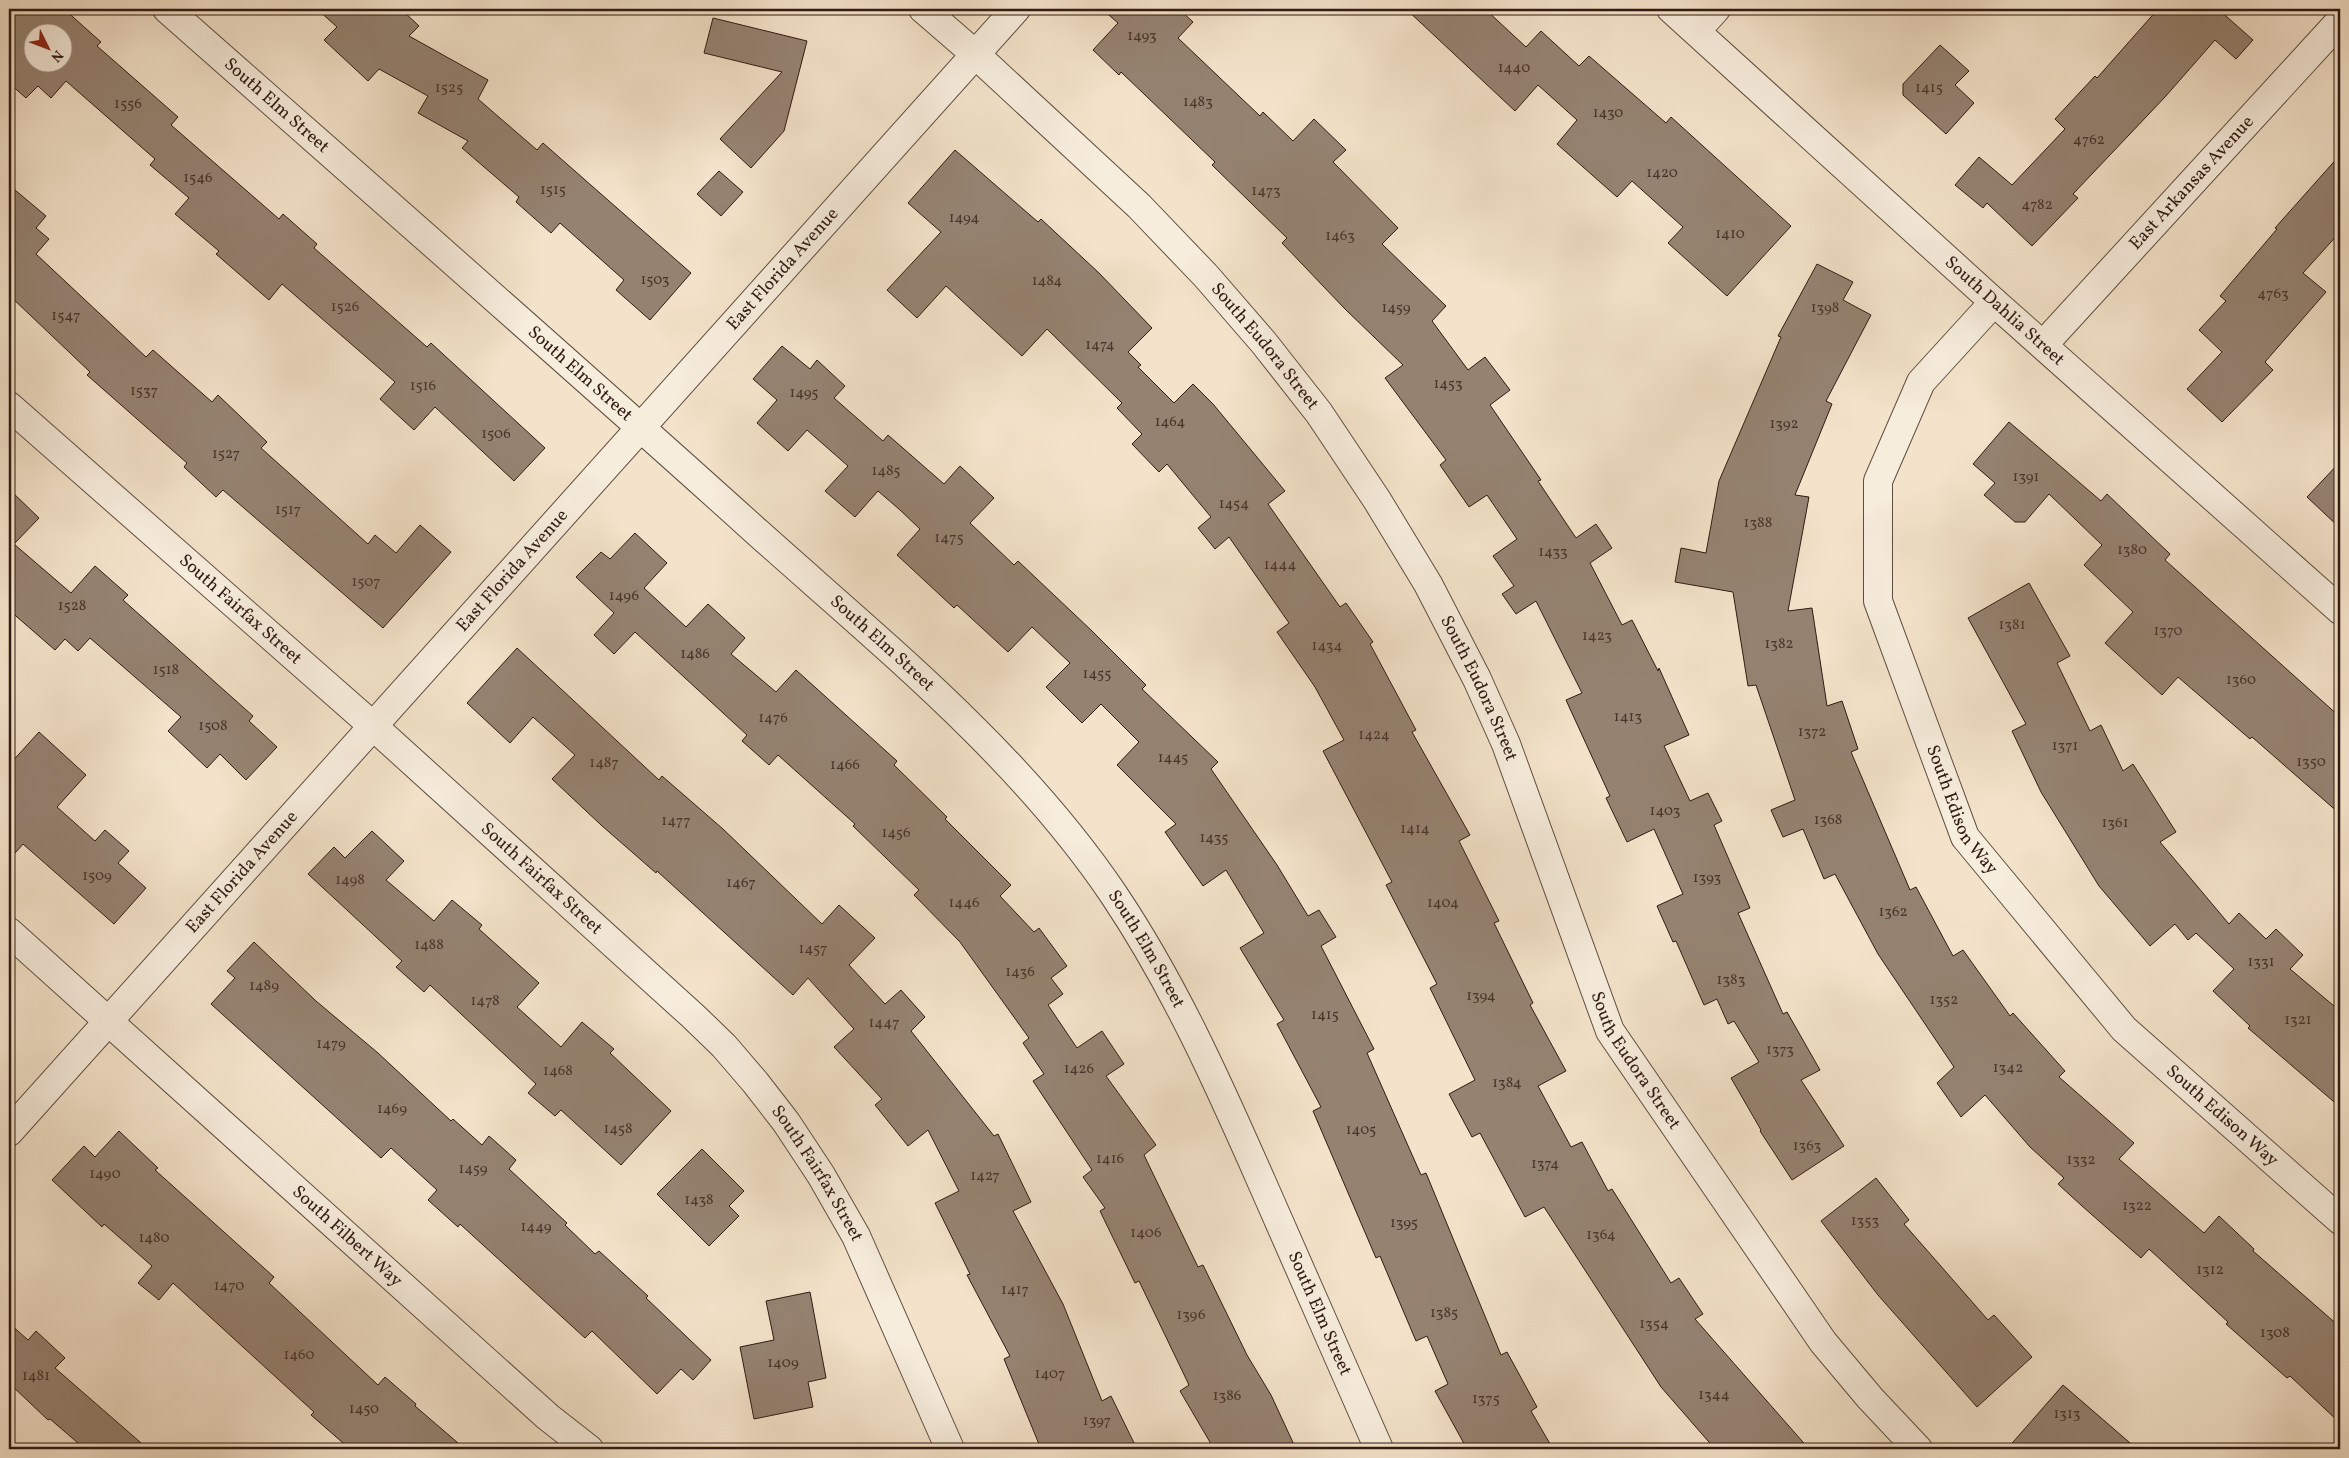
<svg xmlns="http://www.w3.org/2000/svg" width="2349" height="1458" viewBox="0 0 2349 1458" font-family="Vollkorn,serif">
<rect width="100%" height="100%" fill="#f3e3ca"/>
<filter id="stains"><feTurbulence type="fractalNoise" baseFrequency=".004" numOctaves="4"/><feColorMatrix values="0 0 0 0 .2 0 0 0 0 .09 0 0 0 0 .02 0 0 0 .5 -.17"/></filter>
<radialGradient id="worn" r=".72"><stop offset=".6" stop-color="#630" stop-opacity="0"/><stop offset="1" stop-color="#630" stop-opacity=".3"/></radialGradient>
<!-- building -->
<path fill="#958372" stroke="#2f1b13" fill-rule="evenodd" d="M 9,9 L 64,9 L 101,42 L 97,46 L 178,117 L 171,125 L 279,219 L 283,214 L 317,244 L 314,248 L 427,347 L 431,343 L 545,448 L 514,481 L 435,407 L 414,430 L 380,399 L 395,382 L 282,284 L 269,300 L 216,254 L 219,251 L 175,214 L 189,198 L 150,165 L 155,159 L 66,81 L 51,98 L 38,86 L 26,98 L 9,83 ZM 32,32 L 62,32 L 62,62 L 32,62 Z
M 317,9 L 401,9 L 419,26 L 409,36 L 488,80 L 478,99 L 537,150 L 543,143 L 691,273 L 650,320 L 616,290 L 624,280 L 560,223 L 551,233 L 516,202 L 519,197 L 462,148 L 468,141 L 418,113 L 428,96 L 379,69 L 368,81 L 324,40 L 337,27 Z
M 1102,9 L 1179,9 L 1193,22 L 1178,38 L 1260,116 L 1263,112 L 1293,141 L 1314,119 L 1346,150 L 1333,162 L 1398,228 L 1382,244 L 1446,306 L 1432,321 L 1468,370 L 1485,357 L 1510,390 L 1490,405 L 1541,480 L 1538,481 L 1576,538 L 1596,524 L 1612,548 L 1590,563 L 1622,625 L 1632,620 L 1658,671 L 1659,668 L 1689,735 L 1664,746 L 1690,801 L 1708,793 L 1722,821 L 1714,825 L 1750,908 L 1738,913 L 1783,1014 L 1787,1012 L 1820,1070 L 1801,1080 L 1844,1146 L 1792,1180 L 1760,1131 L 1761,1130 L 1731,1078 L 1759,1062 L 1734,1021 L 1728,1024 L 1717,999 L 1704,1005 L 1676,941 L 1673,942 L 1657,906 L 1683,894 L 1654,829 L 1627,842 L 1606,798 L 1610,796 L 1566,700 L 1582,693 L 1536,601 L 1516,614 L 1502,594 L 1514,586 L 1493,556 L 1517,539 L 1487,495 L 1469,507 L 1440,465 L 1446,460 L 1385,378 L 1403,365 L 1345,309 L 1282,243 L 1287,238 L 1212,165 L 1215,162 L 1121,72 L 1119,75 L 1093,50 L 1118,23 Z
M 1406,9 L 1485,9 L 1526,47 L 1541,31 L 1579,66 L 1589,56 L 1666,123 L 1671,117 L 1791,226 L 1727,296 L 1668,243 L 1683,227 L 1632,181 L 1617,197 L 1557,144 L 1577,120 L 1538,85 L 1515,111 Z
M 2158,9 L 2218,9 L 2253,40 L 2236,59 L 2215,40 L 2165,97 L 2073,194 L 2078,198 L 2032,246 L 1987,203 L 1983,208 L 1955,185 L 1979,157 L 2012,185 L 2065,129 L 2055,119 L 2095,76 L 2097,78 Z
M 713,18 L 807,41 L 784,131 L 751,168 L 720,139 L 782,72 L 704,53 Z
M 1940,45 L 1969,71 L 1955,85 L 1974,103 L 1946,134 L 1903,95 L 1903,84 Z
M 955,150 L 1038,222 L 1041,219 L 1099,273 L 1152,328 L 1128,352 L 1141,365 L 1138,367 L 1174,403 L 1193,384 L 1213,404 L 1285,491 L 1268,504 L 1340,607 L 1346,603 L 1373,642 L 1370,644 L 1416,730 L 1412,732 L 1470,835 L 1459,841 L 1499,921 L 1494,923 L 1533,1003 L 1530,1005 L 1566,1071 L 1538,1086 L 1571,1147 L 1582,1142 L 1608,1191 L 1612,1189 L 1671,1283 L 1679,1278 L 1703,1314 L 1695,1319 L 1809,1449 L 1715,1449 L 1661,1387 L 1544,1207 L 1525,1217 L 1480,1133 L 1472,1137 L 1449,1094 L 1475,1080 L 1430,988 L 1437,984 L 1386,885 L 1392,882 L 1323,751 L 1344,740 L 1315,687 L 1277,632 L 1289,623 L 1229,537 L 1215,549 L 1198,528 L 1211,517 L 1167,464 L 1159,472 L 1132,444 L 1142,434 L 1117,408 L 1122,403 L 1047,329 L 1022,356 L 946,286 L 917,318 L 887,290 L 941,232 L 908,203 Z
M 2340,155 L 2340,232 L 2303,273 L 2326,292 L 2265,362 L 2273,370 L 2222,422 L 2187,389 L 2222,352 L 2199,330 L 2226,301 L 2220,296 L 2277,229 L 2275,228 Z
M 719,171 L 743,192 L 721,216 L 697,194 Z
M 9,185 L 46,216 L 36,228 L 49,239 L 36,254 L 146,357 L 153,350 L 212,402 L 218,395 L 267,442 L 261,448 L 368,544 L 375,535 L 396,553 L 420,525 L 451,552 L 383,628 L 223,490 L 216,497 L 184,467 L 187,463 L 87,375 L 90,372 L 9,295 Z
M 1817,264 L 1853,282 L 1843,300 L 1871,315 L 1826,401 L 1832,404 L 1795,495 L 1809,497 L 1788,611 L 1812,608 L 1827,706 L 1842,701 L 1858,749 L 1851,752 L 1910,890 L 1916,887 L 1953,956 L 1963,950 L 2010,1016 L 2013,1013 L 2065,1071 L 2059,1077 L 2134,1143 L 2119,1159 L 2204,1233 L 2219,1216 L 2254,1249 L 2253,1251 L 2340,1327 L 2340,1423 L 2290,1376 L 2287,1378 L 2226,1324 L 2228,1322 L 2149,1249 L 2141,1258 L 2082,1206 L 2058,1184 L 2064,1178 L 2030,1147 L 1985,1095 L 1961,1117 L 1937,1083 L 1954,1067 L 1878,954 L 1835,874 L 1824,879 L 1803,829 L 1783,837 L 1771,810 L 1795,800 L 1756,685 L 1748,686 L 1733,592 L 1675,582 L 1681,548 L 1706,553 L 1719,481 L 1781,337 L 1778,336 Z
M 782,346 L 810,369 L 817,360 L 845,386 L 834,398 L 883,441 L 888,435 L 944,484 L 960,466 L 994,498 L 970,523 L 1014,565 L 1018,561 L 1092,631 L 1146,685 L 1142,689 L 1218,762 L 1211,769 L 1277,865 L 1308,916 L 1319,910 L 1336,937 L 1321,946 L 1374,1049 L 1367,1053 L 1421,1175 L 1426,1173 L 1501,1355 L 1507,1352 L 1537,1407 L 1531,1411 L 1553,1449 L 1467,1449 L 1435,1391 L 1448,1384 L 1427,1336 L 1416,1341 L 1380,1256 L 1376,1258 L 1313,1111 L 1321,1107 L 1277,1024 L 1284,1020 L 1240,948 L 1264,933 L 1226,870 L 1203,886 L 1165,832 L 1176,824 L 1117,765 L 1139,742 L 1101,704 L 1082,723 L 1046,687 L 1070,663 L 1032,627 L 1008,652 L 957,605 L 954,608 L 897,555 L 920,529 L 900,510 L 878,491 L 855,517 L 825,491 L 848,466 L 807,430 L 788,451 L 757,423 L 777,400 L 753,379 Z
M 2009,422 L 2101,501 L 2107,494 L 2170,554 L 2165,560 L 2340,717 L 2340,814 L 2252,737 L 2250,739 L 2178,677 L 2162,695 L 2105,643 L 2133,612 L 2084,565 L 2102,545 L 2049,494 L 2025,522 L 2015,522 L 1984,495 L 1995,483 L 1973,464 Z
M 2340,462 L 2340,528 L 2307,497 Z
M 9,489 L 39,518 L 14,544 L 71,593 L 95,566 L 128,595 L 123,600 L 253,716 L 249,721 L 277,747 L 246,780 L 220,754 L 207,768 L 168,731 L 181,717 L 90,638 L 78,651 L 65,639 L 55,650 L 9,610 Z
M 635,533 L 667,563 L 644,588 L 686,627 L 708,604 L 745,638 L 731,654 L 776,692 L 796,670 L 897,761 L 894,765 L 947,817 L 945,819 L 1011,885 L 1000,896 L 1034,932 L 1039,928 L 1067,966 L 1051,978 L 1063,994 L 1048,1005 L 1077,1048 L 1102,1031 L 1124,1064 L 1106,1076 L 1156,1145 L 1144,1155 L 1198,1267 L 1203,1265 L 1247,1355 L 1271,1395 L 1296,1449 L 1214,1449 L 1180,1391 L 1189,1385 L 1139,1281 L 1135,1283 L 1100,1211 L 1105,1208 L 1083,1177 L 1092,1170 L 1033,1081 L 1044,1074 L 1023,1043 L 1029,1038 L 960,942 L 914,895 L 919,890 L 853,826 L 855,824 L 778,755 L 769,765 L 742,741 L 747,735 L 635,632 L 614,654 L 594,635 L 614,613 L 576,577 L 601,552 L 610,559 Z
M 2029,583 L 2070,656 L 2057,663 L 2090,731 L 2101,725 L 2123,771 L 2133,764 L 2176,832 L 2160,842 L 2229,924 L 2239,913 L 2266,939 L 2276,929 L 2303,955 L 2290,969 L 2340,1011 L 2340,1107 L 2248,1028 L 2250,1026 L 2213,991 L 2234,969 L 2196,933 L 2188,940 L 2175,924 L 2150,946 L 2099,886 L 2041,792 L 2012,731 L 2026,724 L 1968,618 Z
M 517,648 L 659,780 L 662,776 L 723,829 L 822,924 L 839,905 L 875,938 L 849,965 L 885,1004 L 901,990 L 925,1017 L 911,1031 L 994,1136 L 998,1134 L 1031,1202 L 1013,1211 L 1063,1304 L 1102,1401 L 1111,1396 L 1137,1449 L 1041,1449 L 1004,1359 L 1010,1356 L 967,1275 L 970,1274 L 935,1203 L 959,1191 L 928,1130 L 908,1146 L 875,1105 L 882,1099 L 834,1047 L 854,1029 L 808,978 L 793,995 L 657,871 L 656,873 L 601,825 L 552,779 L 575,755 L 533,717 L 510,743 L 467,703 Z
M 39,732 L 86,775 L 57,807 L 95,841 L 105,830 L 129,851 L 118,863 L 146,888 L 114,924 L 23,844 L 9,860 L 9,765 Z
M 372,831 L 404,861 L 386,880 L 434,921 L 452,900 L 482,925 L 479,929 L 539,983 L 517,1007 L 561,1047 L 582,1022 L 614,1049 L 610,1053 L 671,1111 L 621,1165 L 561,1110 L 555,1116 L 528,1093 L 536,1084 L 430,985 L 424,992 L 396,967 L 402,961 L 308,874 L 334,847 L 345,858 Z
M 254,942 L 316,1001 L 378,1053 L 451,1121 L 453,1119 L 482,1145 L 489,1136 L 516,1160 L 509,1169 L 567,1223 L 565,1225 L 595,1254 L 599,1251 L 648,1296 L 646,1298 L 711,1360 L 693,1380 L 681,1369 L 657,1394 L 592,1331 L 585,1338 L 460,1224 L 458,1227 L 428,1200 L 437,1190 L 391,1148 L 381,1158 L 211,1004 L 235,978 L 227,971 Z
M 119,1131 L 158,1168 L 155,1170 L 274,1277 L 269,1283 L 378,1385 L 385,1377 L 416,1404 L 415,1406 L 465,1449 L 350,1449 L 311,1415 L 314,1412 L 173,1283 L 159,1300 L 138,1283 L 152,1266 L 104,1224 L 102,1227 L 52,1180 L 84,1146 L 95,1157 Z
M 702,1149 L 744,1191 L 729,1206 L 739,1216 L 709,1246 L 657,1194 Z
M 1876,1178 L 1909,1220 L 1904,1224 L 1988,1320 L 1994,1315 L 2032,1357 L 1977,1407 L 1878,1295 L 1821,1221 Z
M 810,1292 L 826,1378 L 808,1382 L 813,1407 L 754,1419 L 740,1347 L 774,1340 L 766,1301 Z
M 9,1323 L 28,1340 L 36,1331 L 65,1358 L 55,1368 L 148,1449 L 85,1449 L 50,1419 L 48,1420 L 9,1383 Z
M 2063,1385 L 2137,1449 L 2007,1449 Z"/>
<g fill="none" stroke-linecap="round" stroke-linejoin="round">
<!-- minor casing -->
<g stroke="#604d41" stroke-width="30">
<g id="minor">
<path id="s1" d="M 167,9 C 364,183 562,356 757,532 C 882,644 1019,754 1114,895 C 1175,986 1219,1085 1263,1185 C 1302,1273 1340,1361 1379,1449"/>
<path id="s2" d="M 923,9 L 975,54 L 1139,206 L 1206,276 L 1264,343 L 1319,413 L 1377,500 L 1428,584 L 1477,679 L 1506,744 L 1610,1031 L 1823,1342 L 1870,1398 L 1918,1449"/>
<path d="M 1696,31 L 1716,9"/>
<path id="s3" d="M 1994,302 L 1921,382 L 1878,481 L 1878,601 L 1965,837 L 2124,1029 L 2340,1220"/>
<path id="s4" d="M 2043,345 L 2340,21"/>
<path id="s5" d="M 9,406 L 373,726 L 693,1016 L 724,1046 L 755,1082 L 786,1122 L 821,1175 L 856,1236 L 950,1449"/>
<path id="s6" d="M 9,932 L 548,1417 L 589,1449"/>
</g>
</g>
<!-- tertiary casing -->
<g stroke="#604d41" stroke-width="30">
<g id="tertiary">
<path id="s7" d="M 1671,9 L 1994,302 L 2340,610"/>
<path id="s8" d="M 9,1132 L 1016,9"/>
</g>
</g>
<!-- minor -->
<use href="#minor" stroke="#f7eddd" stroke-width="28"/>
<!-- tertiary -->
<use href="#tertiary" stroke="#f7eddd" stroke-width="28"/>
</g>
<g text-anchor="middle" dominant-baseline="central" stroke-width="4" stroke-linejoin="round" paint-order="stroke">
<!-- number labels -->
<g font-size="15" fill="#48352b">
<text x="1142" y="36">1493</text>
<text x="1514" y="68">1440</text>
<text x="449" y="88">1525</text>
<text x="1929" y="88">1415</text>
<text x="1198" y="102">1483</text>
<text x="128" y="104">1556</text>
<text x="1608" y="113">1430</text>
<text x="2089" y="140">4762</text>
<text x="1662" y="173">1420</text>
<text x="198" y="178">1546</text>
<text x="553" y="190">1515</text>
<text x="1266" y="191">1473</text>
<text x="2037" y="205">4782</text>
<text x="964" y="218">1494</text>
<text x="1730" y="234">1410</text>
<text x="1340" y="236">1463</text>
<text x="655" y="280">1503</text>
<text x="1047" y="281">1484</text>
<text x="2273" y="294">4763</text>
<text x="345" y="307">1526</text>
<text x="1396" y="308">1459</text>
<text x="1825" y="308">1398</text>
<text x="66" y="316">1547</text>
<text x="1100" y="345">1474</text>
<text x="1448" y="384">1453</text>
<text x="423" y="386">1516</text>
<text x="144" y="391">1537</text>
<text x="804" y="393">1495</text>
<text x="1170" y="422">1464</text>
<text x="1784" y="424">1392</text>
<text x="496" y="434">1506</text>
<text x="226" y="454">1527</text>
<text x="886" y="471">1485</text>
<text x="2026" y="477">1391</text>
<text x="1234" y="504">1454</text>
<text x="288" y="510">1517</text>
<text x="1758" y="523">1388</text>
<text x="949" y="538">1475</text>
<text x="2132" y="550">1380</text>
<text x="1553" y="552">1433</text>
<text x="1280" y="565">1444</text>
<text x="366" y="582">1507</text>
<text x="624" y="596">1496</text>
<text x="72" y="606">1528</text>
<text x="2012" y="625">1381</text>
<text x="2168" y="631">1370</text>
<text x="1597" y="636">1423</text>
<text x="1779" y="644">1382</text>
<text x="1327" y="646">1434</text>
<text x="695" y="654">1486</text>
<text x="166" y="670">1518</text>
<text x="1097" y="674">1455</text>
<text x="2241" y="680">1360</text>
<text x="1628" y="717">1413</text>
<text x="773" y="718">1476</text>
<text x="213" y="726">1508</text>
<text x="1812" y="732">1372</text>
<text x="1374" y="735">1424</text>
<text x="2065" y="746">1371</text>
<text x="1173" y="758">1445</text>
<text x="2311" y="762">1350</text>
<text x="604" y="763">1487</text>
<text x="845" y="765">1466</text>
<text x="1665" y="811">1403</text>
<text x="1828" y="820">1368</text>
<text x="676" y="821">1477</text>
<text x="2115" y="823">1361</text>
<text x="1415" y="829">1414</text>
<text x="896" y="833">1456</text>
<text x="1214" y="838">1435</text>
<text x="97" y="876">1509</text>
<text x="1707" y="878">1393</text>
<text x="350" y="880">1498</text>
<text x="741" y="883">1467</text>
<text x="964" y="903">1446</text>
<text x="1443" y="903">1404</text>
<text x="1893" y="912">1362</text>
<text x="429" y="945">1488</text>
<text x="813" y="949">1457</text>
<text x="2261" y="962">1331</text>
<text x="1020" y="972">1436</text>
<text x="1731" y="980">1383</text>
<text x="264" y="986">1489</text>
<text x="1481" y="996">1394</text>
<text x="1944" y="1000">1352</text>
<text x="485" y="1001">1478</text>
<text x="1325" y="1015">1415</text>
<text x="2298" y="1020">1321</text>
<text x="884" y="1023">1447</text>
<text x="331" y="1044">1479</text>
<text x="1780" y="1050">1373</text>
<text x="2008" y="1068">1342</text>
<text x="1079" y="1069">1426</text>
<text x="558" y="1071">1468</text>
<text x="1507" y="1083">1384</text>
<text x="392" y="1109">1469</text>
<text x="618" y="1129">1458</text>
<text x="1361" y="1130">1405</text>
<text x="1807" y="1146">1363</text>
<text x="1110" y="1159">1416</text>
<text x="2081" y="1160">1332</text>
<text x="1545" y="1164">1374</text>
<text x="473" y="1169">1459</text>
<text x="105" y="1174">1490</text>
<text x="985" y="1176">1427</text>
<text x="699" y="1200">1438</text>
<text x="2137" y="1206">1322</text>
<text x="1865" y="1221">1353</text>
<text x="1404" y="1223">1395</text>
<text x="536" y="1227">1449</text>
<text x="1146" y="1233">1406</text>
<text x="1601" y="1235">1364</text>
<text x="154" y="1238">1480</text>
<text x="2210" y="1270">1312</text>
<text x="229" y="1286">1470</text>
<text x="1015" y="1290">1417</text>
<text x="1444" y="1313">1385</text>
<text x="1191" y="1315">1396</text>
<text x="1654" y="1324">1354</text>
<text x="2275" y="1333">1308</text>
<text x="299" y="1355">1460</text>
<text x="783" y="1363">1409</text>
<text x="1050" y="1374">1407</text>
<text x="36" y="1376">1481</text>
<text x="1714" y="1395">1344</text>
<text x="1227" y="1396">1386</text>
<text x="1486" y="1399">1375</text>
<text x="364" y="1409">1450</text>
<text x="2067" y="1414">1313</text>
<text x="1097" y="1421">1397</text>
</g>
<!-- street labels -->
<g font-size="18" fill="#2f1b13" stroke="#f7eddd">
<text stroke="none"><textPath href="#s1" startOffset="146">South Elm Street</textPath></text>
<text stroke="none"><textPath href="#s4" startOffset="220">East Arkansas Avenue</textPath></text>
<text stroke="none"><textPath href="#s8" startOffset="1159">East Florida Avenue</textPath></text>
<text stroke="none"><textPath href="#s7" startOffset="450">South Dahlia Street</textPath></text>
<text stroke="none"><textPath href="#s2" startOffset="481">South Eudora Street</textPath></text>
<text stroke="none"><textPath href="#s1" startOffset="551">South Elm Street</textPath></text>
<text stroke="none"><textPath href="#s8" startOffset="754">East Florida Avenue</textPath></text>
<text stroke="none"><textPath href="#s5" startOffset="308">South Fairfax Street</textPath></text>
<text stroke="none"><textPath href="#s1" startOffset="956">South Elm Street</textPath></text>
<text stroke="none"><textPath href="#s2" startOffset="886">South Eudora Street</textPath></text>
<text stroke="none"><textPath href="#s3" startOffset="562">South Edison Way</textPath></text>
<text stroke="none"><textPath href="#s8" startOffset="349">East Florida Avenue</textPath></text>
<text stroke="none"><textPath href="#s5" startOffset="712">South Fairfax Street</textPath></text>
<text stroke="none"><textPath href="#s1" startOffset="1362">South Elm Street</textPath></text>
<text stroke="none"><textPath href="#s2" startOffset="1291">South Eudora Street</textPath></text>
<text stroke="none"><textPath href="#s3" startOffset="968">South Edison Way</textPath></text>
<text stroke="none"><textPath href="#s5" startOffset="1118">South Fairfax Street</textPath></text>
<text stroke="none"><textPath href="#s6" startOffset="455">South Filbert Way</textPath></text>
<text stroke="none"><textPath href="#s1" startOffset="1766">South Elm Street</textPath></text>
</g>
</g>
<!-- margin -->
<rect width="2349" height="1458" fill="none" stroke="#f3e3ca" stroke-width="30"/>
<rect x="10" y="10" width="2329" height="1438" fill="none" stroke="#2f1b13" stroke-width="2.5"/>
<rect x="15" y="15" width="2319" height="1428" fill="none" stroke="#2f1b13"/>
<!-- north arrow -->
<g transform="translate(48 48) rotate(132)"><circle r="24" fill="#f7eddd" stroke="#a7998c"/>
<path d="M0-4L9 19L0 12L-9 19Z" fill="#8f2418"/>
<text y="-8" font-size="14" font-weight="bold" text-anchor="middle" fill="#2f1b13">N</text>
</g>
<rect width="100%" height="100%" filter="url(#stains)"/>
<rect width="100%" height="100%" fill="url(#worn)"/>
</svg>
